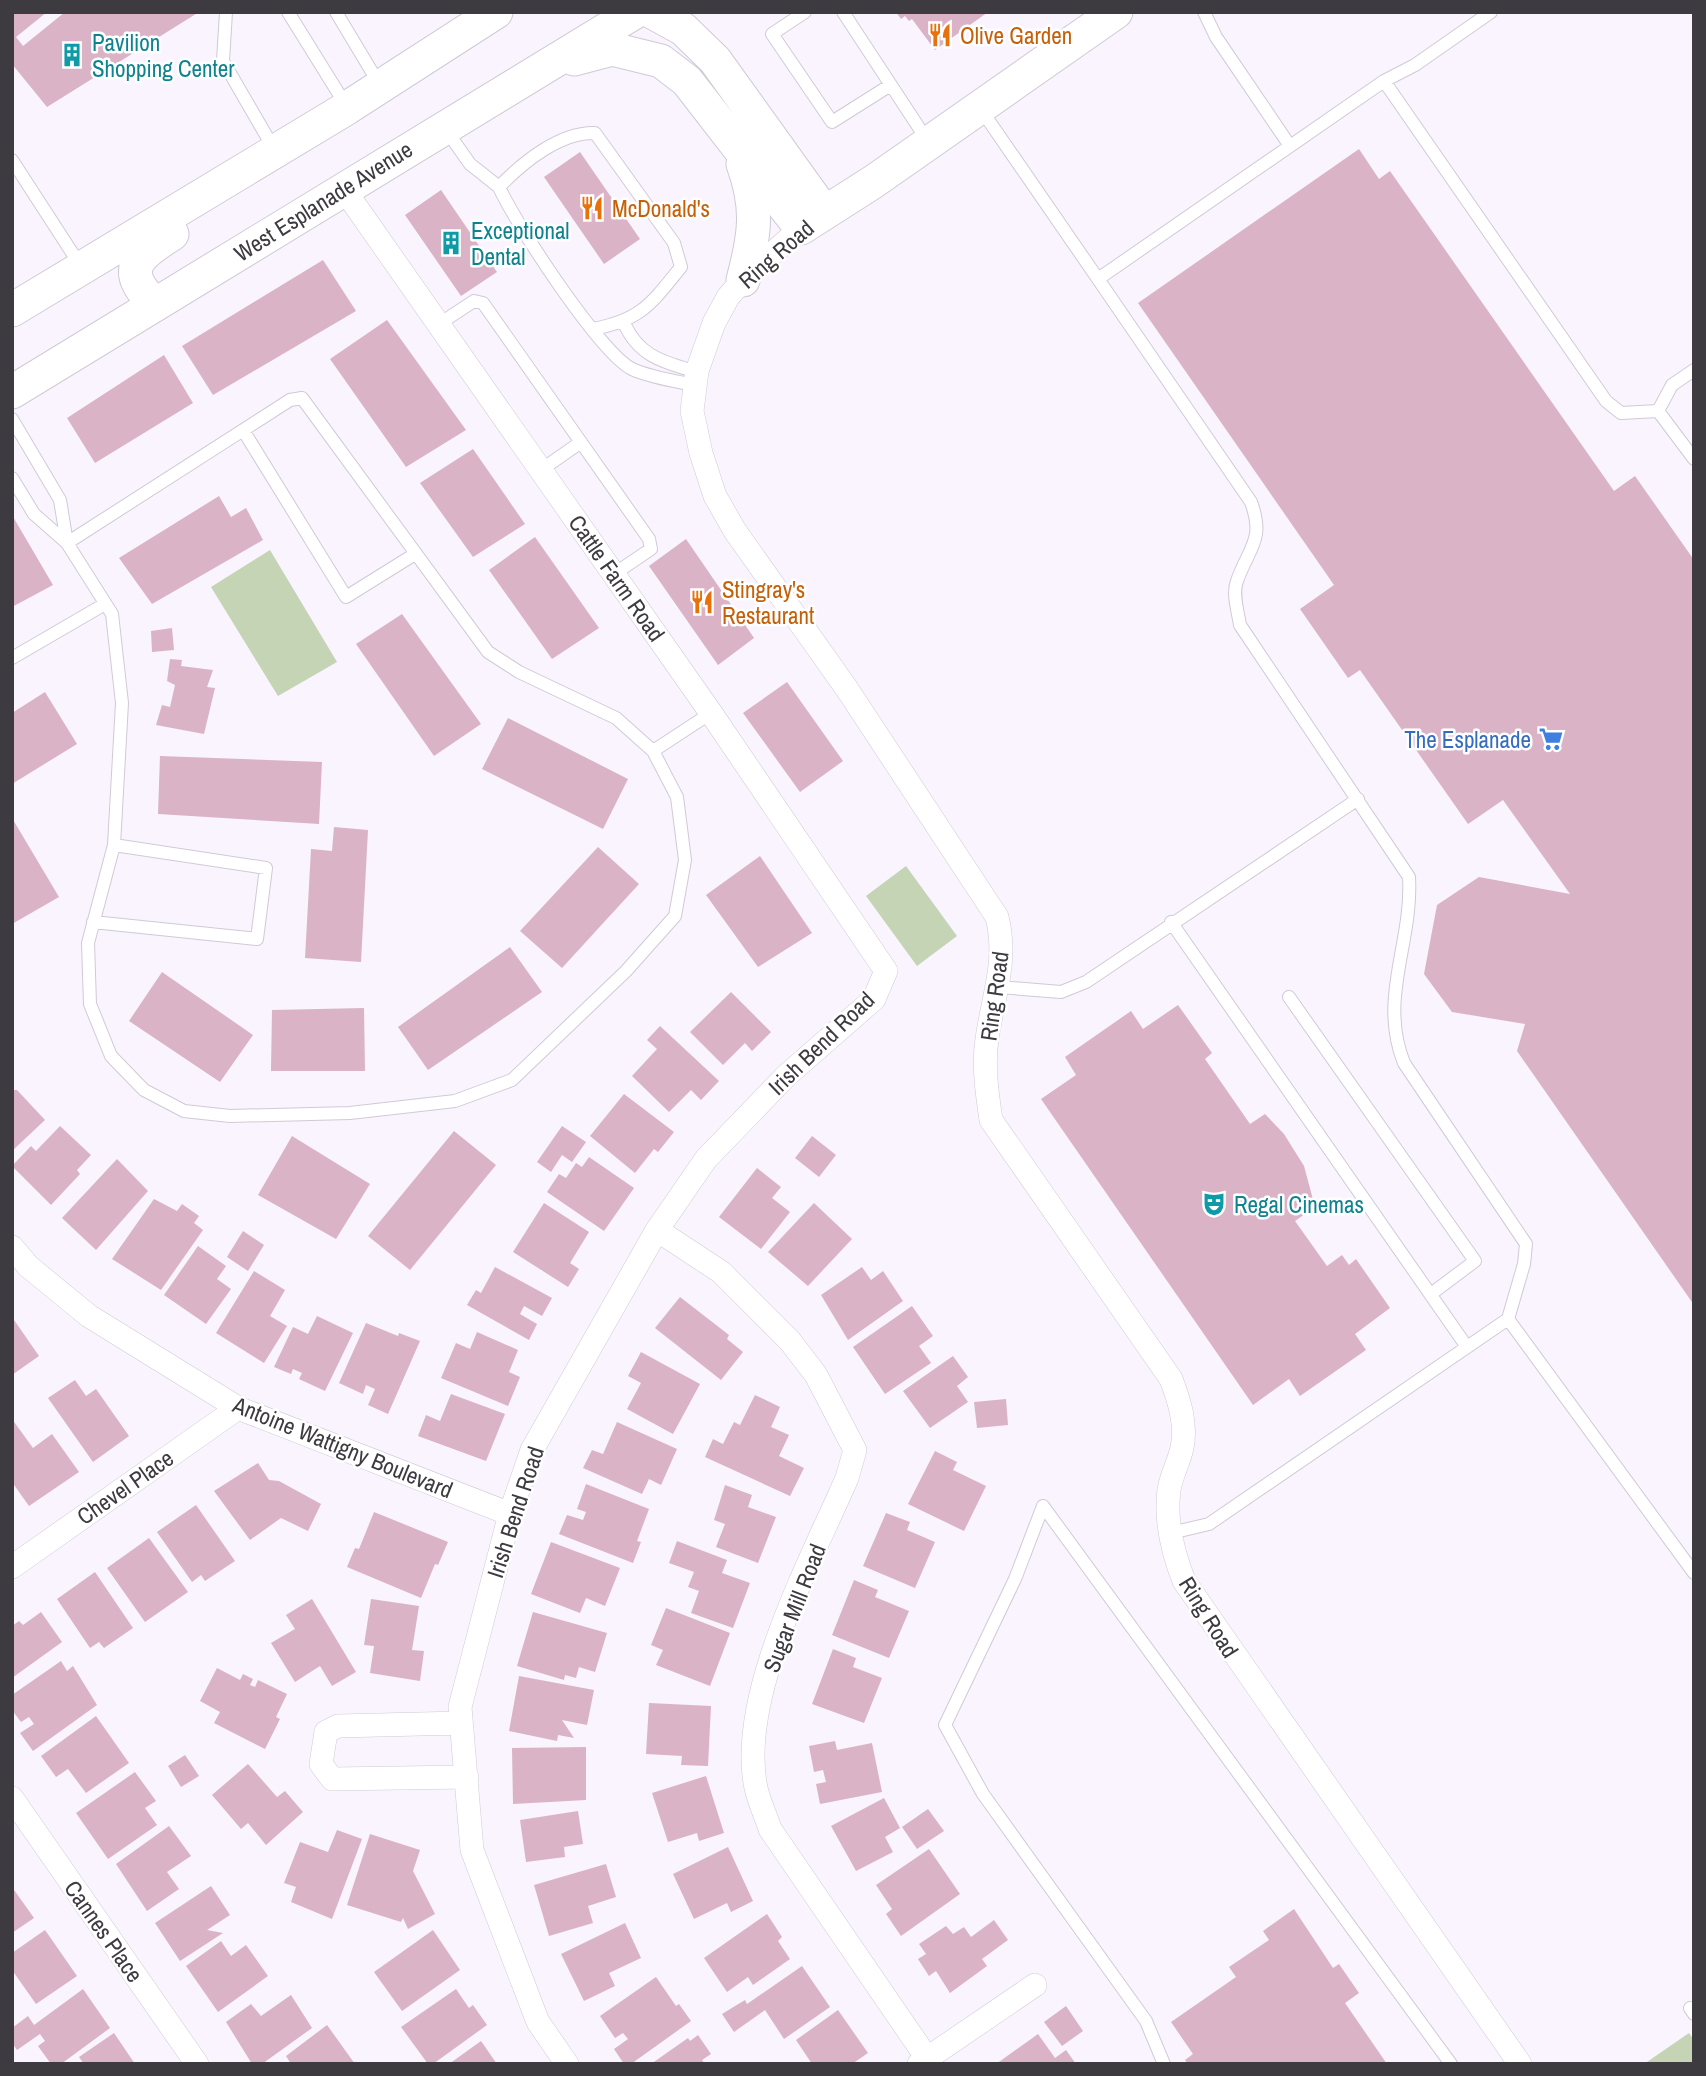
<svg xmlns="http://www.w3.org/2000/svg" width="1706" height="2076" viewBox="0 0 1706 2076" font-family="'Archivo Narrow',sans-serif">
<rect width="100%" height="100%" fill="#f9f4fe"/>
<!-- green -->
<path fill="#c5d4b5" d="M 270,550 L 337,662 L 278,696 L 211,587 Z
M 906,866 L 957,936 L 917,966 L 866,896 Z
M 1689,2033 L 1694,2040 L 1694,2064 L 1644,2064 Z"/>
<!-- building -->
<path fill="#dab3c7" d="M 12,12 L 47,12 L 16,37 L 23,46 L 65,12 L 199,12 L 47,107 L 12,64 Z
M 896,12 L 988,12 L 935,50 L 912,19 L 909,21 L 905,16 L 901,19 Z
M 1359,149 L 1379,179 L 1390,171 L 1614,491 L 1635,476 L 1694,560 L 1694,1305 L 1517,1051 L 1525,1024 L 1452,1012 L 1424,974 L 1437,905 L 1479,877 L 1570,894 L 1503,800 L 1468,824 L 1360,670 L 1348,678 L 1300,609 L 1334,585 L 1138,303 Z
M 580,152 L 640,239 L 604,264 L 544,177 Z
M 441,190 L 497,272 L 461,296 L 405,215 Z
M 323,260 L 356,311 L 213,395 L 182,346 Z
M 387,320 L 466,430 L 406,467 L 330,359 Z
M 164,355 L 193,403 L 95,463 L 67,418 Z
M 473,449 L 525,524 L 473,557 L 420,483 Z
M 219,496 L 231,517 L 246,508 L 263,540 L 152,604 L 119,558 Z
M 12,515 L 53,585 L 12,607 Z
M 535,537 L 599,628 L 552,659 L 489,570 Z
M 686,539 L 754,638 L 718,665 L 649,566 Z
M 402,614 L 481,724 L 434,756 L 356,644 Z
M 172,628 L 174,650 L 152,652 L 151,631 Z
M 170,659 L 182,660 L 181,666 L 213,670 L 207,687 L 215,688 L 204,734 L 156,725 L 162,705 L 170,707 L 175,685 L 167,681 Z
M 787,682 L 843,761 L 800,792 L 743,713 Z
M 45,692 L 77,744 L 12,784 L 12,713 Z
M 508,718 L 628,779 L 603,829 L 482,769 Z
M 160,756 L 322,762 L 319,824 L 158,814 Z
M 12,818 L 59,897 L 12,924 Z
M 334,827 L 368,830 L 361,962 L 305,958 L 311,849 L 332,851 Z
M 598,847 L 639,884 L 562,968 L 520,931 Z
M 760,856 L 812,933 L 758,967 L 706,895 Z
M 510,947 L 542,992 L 428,1070 L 398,1027 Z
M 162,972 L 253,1035 L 220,1082 L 129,1021 Z
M 731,992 L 771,1032 L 752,1051 L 745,1043 L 723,1065 L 690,1032 Z
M 1178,1005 L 1212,1053 L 1205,1059 L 1250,1124 L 1265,1114 L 1284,1134 L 1304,1166 L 1315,1207 L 1295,1221 L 1327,1266 L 1342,1255 L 1349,1265 L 1356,1259 L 1390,1308 L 1355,1334 L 1366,1350 L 1300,1396 L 1289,1379 L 1253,1405 L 1041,1099 L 1076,1075 L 1065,1057 L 1131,1011 L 1143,1029 Z
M 364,1008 L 365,1071 L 271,1071 L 272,1010 Z
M 660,1026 L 719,1081 L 701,1100 L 691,1090 L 669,1112 L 632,1076 L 657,1049 L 647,1040 Z
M 12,1090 L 17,1090 L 45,1120 L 12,1151 Z
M 624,1094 L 674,1132 L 658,1152 L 654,1149 L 635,1173 L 590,1136 Z
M 60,1126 L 91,1155 L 77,1170 L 80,1174 L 51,1205 L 12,1166 L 31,1146 L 36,1151 Z
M 562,1126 L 586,1142 L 572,1162 L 562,1155 L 551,1172 L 537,1162 Z
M 454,1131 L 496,1165 L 410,1270 L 368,1236 Z
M 292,1136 L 370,1184 L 336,1239 L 258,1195 Z
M 812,1136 L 836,1155 L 819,1177 L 795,1158 Z
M 589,1157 L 634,1188 L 604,1231 L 547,1192 L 559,1174 L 566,1178 L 576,1163 L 582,1167 Z
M 117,1159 L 148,1191 L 96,1250 L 62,1218 Z
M 757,1168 L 781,1187 L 772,1198 L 790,1212 L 761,1249 L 719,1217 Z
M 154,1199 L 177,1211 L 182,1204 L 199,1216 L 194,1223 L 203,1230 L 161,1290 L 112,1259 Z
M 544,1203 L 589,1232 L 570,1263 L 579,1269 L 568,1287 L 513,1252 Z
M 814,1203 L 852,1239 L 808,1286 L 768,1252 Z
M 243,1231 L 264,1245 L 248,1271 L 227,1257 Z
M 198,1246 L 226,1266 L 217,1279 L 231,1289 L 206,1324 L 164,1295 Z
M 495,1267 L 552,1298 L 542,1316 L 524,1306 L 520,1314 L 537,1324 L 529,1340 L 467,1305 L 476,1290 L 481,1293 Z
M 862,1267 L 871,1280 L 883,1271 L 903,1301 L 848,1340 L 821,1295 Z
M 254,1271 L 285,1290 L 270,1316 L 287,1326 L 264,1363 L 216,1333 Z
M 680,1297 L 729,1335 L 727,1339 L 743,1352 L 721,1380 L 655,1328 Z
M 912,1306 L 933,1336 L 919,1346 L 931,1363 L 885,1394 L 853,1347 Z
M 317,1316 L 353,1333 L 325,1391 L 299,1379 L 302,1373 L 293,1369 L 291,1374 L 274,1367 L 293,1327 L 308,1334 Z
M 12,1317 L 39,1356 L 12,1375 Z
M 366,1323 L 398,1336 L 399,1333 L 420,1341 L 388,1414 L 368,1405 L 375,1389 L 366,1385 L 363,1394 L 339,1383 Z
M 477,1332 L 518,1350 L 509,1372 L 520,1377 L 508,1406 L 441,1378 L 456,1343 L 470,1349 Z
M 641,1352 L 700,1384 L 673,1434 L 627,1409 L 641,1383 L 628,1376 Z
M 953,1356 L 968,1377 L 957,1386 L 968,1402 L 930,1428 L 903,1391 Z
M 75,1380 L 86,1396 L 96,1389 L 129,1436 L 93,1462 L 48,1398 Z
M 451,1394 L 505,1414 L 486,1461 L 418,1436 L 426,1415 L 440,1421 Z
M 755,1395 L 780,1407 L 771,1427 L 789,1435 L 779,1456 L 804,1468 L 790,1496 L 705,1457 L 713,1439 L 723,1444 L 734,1422 L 740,1425 Z
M 1006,1399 L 1008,1425 L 977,1428 L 974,1402 Z
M 12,1419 L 33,1448 L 52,1434 L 79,1472 L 29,1506 L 12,1482 Z
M 617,1422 L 677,1449 L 661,1485 L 649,1479 L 642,1494 L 583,1468 L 592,1450 L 603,1454 Z
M 935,1451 L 957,1462 L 953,1470 L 986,1486 L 964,1531 L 908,1504 Z
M 258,1463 L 269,1480 L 279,1481 L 321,1504 L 308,1531 L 281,1518 L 250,1540 L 214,1491 Z
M 586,1484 L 649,1509 L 637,1541 L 641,1542 L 633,1563 L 559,1534 L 567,1515 L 583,1520 L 586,1512 L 577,1509 Z
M 725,1485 L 752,1495 L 748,1507 L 776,1517 L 758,1563 L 716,1547 L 725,1524 L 714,1520 Z
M 196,1505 L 235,1561 L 205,1581 L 201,1575 L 192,1582 L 157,1532 Z
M 374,1512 L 448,1542 L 438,1565 L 435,1564 L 421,1598 L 347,1567 L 355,1548 L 359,1549 Z
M 886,1513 L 910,1522 L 907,1530 L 935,1542 L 915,1588 L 863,1566 Z
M 149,1538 L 188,1592 L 145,1622 L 107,1568 Z
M 677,1541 L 727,1560 L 722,1573 L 750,1583 L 733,1628 L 691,1613 L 699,1591 L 688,1587 L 694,1572 L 669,1563 Z
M 551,1542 L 620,1568 L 605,1606 L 586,1598 L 580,1613 L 531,1594 Z
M 95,1572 L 133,1628 L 104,1648 L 99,1642 L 90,1648 L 57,1599 Z
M 854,1580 L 878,1590 L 875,1597 L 909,1611 L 889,1658 L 832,1635 Z
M 312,1599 L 356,1672 L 332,1686 L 320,1666 L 295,1682 L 271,1643 L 295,1629 L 286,1615 Z
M 371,1599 L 419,1606 L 412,1650 L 424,1651 L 420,1681 L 370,1673 L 374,1646 L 364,1645 Z
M 666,1608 L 730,1633 L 710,1686 L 656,1665 L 663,1650 L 651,1645 Z
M 41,1612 L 62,1642 L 12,1678 L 12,1626 L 19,1621 L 23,1625 Z
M 533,1612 L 607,1633 L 595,1672 L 579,1667 L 576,1678 L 565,1675 L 564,1680 L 517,1666 Z
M 833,1649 L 856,1658 L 853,1667 L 882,1678 L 864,1723 L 812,1704 Z
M 61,1661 L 67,1671 L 73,1666 L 97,1705 L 33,1751 L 20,1733 L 34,1724 L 29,1717 L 21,1722 L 12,1710 L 12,1695 Z
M 217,1668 L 240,1680 L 243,1674 L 253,1679 L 250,1685 L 255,1687 L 258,1680 L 287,1694 L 276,1717 L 280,1719 L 265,1749 L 214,1723 L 220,1712 L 200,1701 Z
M 519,1676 L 594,1690 L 587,1725 L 562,1720 L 574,1738 L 558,1735 L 557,1741 L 509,1731 Z
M 649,1703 L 711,1706 L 708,1766 L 681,1765 L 682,1756 L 646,1754 Z
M 96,1716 L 129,1763 L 86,1793 L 68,1769 L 56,1777 L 41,1756 Z
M 835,1741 L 837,1750 L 872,1743 L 882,1792 L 820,1804 L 816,1784 L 826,1782 L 823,1770 L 814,1772 L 809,1746 Z
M 586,1747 L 586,1800 L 513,1804 L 512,1748 Z
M 185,1755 L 199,1776 L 181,1787 L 168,1766 Z
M 248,1764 L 277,1797 L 285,1791 L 303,1812 L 266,1845 L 248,1823 L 241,1829 L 212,1795 Z
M 135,1772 L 156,1801 L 145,1808 L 157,1825 L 108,1859 L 76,1813 Z
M 706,1776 L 724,1833 L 699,1841 L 697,1833 L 668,1842 L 652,1793 Z
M 884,1798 L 900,1828 L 885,1837 L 893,1852 L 856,1871 L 831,1826 Z
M 928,1809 L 944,1831 L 917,1849 L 902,1827 Z
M 578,1811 L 583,1844 L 564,1847 L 565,1857 L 526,1862 L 520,1820 Z
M 169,1826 L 191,1856 L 167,1872 L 179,1889 L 147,1911 L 116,1864 Z
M 337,1830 L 362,1839 L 332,1919 L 291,1902 L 296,1887 L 284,1883 L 300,1842 L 328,1852 Z
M 370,1834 L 420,1850 L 413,1871 L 435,1914 L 408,1929 L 403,1918 L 401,1922 L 347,1905 Z
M 728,1847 L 753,1901 L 731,1912 L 727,1903 L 694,1919 L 673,1874 Z
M 929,1849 L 960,1894 L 901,1936 L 886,1914 L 892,1909 L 876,1885 Z
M 606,1864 L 616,1897 L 588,1906 L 593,1923 L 549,1936 L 534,1885 Z
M 211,1886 L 230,1915 L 207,1930 L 223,1933 L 180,1961 L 155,1923 Z
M 12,1887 L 34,1918 L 12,1933 Z
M 1294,1909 L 1333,1968 L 1339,1964 L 1359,1993 L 1345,2003 L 1387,2064 L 1188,2064 L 1185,2060 L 1193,2054 L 1171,2022 L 1236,1977 L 1229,1967 L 1269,1940 L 1263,1931 Z
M 767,1914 L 782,1937 L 778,1941 L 790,1959 L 753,1985 L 748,1977 L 727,1992 L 704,1958 Z
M 994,1920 L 1008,1940 L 982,1959 L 987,1966 L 950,1993 L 936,1971 L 929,1976 L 918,1959 L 926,1954 L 919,1944 L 946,1926 L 953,1934 L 964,1927 L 971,1937 Z
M 625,1923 L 641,1958 L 609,1973 L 615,1986 L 584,2001 L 561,1954 Z
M 45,1930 L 77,1976 L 36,2004 L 12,1970 L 12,1953 Z
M 433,1930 L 460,1970 L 402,2011 L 374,1972 Z
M 221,1941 L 231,1956 L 246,1945 L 268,1976 L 218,2012 L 186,1966 Z
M 802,1966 L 830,2007 L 784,2039 L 765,2010 L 734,2032 L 722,2014 L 745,2000 L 747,2004 Z
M 656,1977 L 676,2006 L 679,2004 L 691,2021 L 631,2064 L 624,2064 L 614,2049 L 628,2039 L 623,2033 L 615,2038 L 600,2016 Z
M 83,1989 L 110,2028 L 61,2064 L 51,2064 L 38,2046 L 45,2041 L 40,2034 L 17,2050 L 12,2043 L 12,2028 L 28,2016 L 34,2025 Z
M 456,1989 L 469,2008 L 473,2005 L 487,2025 L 433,2064 L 428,2064 L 401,2027 Z
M 291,1995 L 312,2028 L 262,2064 L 252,2064 L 226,2022 L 251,2004 L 261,2016 Z
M 1066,2006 L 1083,2031 L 1062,2046 L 1044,2022 Z
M 838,2010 L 868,2053 L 852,2064 L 812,2064 L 796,2040 Z
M 327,2025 L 355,2064 L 291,2064 L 286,2056 Z
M 114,2033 L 135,2064 L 84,2064 L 79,2057 Z
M 1038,2034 L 1055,2058 L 1066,2050 L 1076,2064 L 996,2064 Z
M 698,2035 L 711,2054 L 702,2060 L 705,2064 L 651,2064 L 688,2038 L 690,2041 Z
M 481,2041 L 497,2064 L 449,2064 Z"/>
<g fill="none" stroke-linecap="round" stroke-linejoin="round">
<!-- lane casing -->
<g stroke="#d0cad6" stroke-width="14">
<path id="lane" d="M 226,12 L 223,61 L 274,149
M 288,12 L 347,107
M 336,12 L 381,87
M 805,12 L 772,34 L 832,122 L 889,86
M 843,12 L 929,143
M 1204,12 L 1216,37 L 1290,146
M 1491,12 L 1415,65 L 1384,81 L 1098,279 L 1251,502 C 1265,540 1249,547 1237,581 C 1232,593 1238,612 1240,625 L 1409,877 C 1413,943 1378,998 1404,1063 L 1526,1244 L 1524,1264 L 1508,1319 L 1694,1573
M 1384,81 L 1606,401 L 1621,413 L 1658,411 L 1694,459
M 980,108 L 1098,279
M 446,130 L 470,164 L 499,187
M 12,160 L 82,268
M 624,323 C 639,357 664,362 697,372
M 439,324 L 474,301 L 483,303 L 649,539 L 651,549 L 614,574
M 593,329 C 641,320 651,304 681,267 L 674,243 L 595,133 C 560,132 523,162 499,187 C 515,223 600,353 632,369 C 652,378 675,381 695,385
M 302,398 L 488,652 L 519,672 L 616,718 L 653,751 L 677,797 L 685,860 L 675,916 L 626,971 L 512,1080 L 455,1101 L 350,1113 L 230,1116 L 184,1111 L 144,1090 L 111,1056 L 90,1004 L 88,943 L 114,845 L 122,703 L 112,614 L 67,543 L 290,400 Z
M 1658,411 L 1672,385 L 1694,370
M 12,419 L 60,500 L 67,543 L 34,514 L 12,478
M 243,430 L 346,597 L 415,554
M 541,470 L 581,442
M 12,658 L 105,604
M 653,751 L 711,713
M 93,922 L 257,939 L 266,868 L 114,845
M 1171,922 L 1467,1347
M 999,987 L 1061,992 L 1086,982 L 1358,799
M 1289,997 L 1475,1261 L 1431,1294
M 1043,1506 L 1451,2064
M 1043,1506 L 1015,1579 L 945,1725 L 983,1794 L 1146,2021 L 1164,2064
M 1171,1533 L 1209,1524 L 1508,1319
M 1690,2008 L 1694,2014"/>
</g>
<!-- street casing -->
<g stroke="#d0cad6" stroke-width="24">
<path id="street" d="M 343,188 L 711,713 L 886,971 L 874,999 L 786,1076 L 706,1159 L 657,1230 L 532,1450 L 510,1514 L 460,1707 L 472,1850 L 538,2022 L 567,2064
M 801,228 L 743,280 L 728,297 L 714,323 L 697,371 L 692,411 L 701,453 L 715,496 L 735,531 L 847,689 L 997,917 C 1008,961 993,996 987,1039 C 983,1066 987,1093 991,1120 L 1171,1379 C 1179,1400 1187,1424 1182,1448 C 1179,1462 1171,1476 1169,1490 C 1165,1520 1173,1553 1184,1581 L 1520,2064
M 657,1230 L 721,1272 L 790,1341 L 816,1375 L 855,1450 L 847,1478 C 811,1561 737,1697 756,1788 C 759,1802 766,1816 770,1829 L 931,2064
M 12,1247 L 28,1266 L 89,1316 L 238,1408 L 510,1514
M 12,1567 L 238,1408
M 461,1723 L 338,1726 L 326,1732 L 321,1764 L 332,1779 L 467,1777
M 12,1798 L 197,2064
M 919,2064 L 1035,1985"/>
</g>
<!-- secondary casing -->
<g stroke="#d0cad6" stroke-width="35">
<path id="secondary" d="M 652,12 L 683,29 L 715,60 L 824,212
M 574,59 L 612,49 L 661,61 L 687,81 L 801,228 L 873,182 L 1116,12
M 743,164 C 759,208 755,235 743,280
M 155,304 C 119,270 137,256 172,234
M 12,310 L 347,108 L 496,12
M 12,392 L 635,12"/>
</g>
<!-- lane -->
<use href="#lane" stroke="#fff" stroke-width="12"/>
<!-- street -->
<use href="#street" stroke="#fff" stroke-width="23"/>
<!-- secondary -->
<use href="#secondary" stroke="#fff" stroke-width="33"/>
</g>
<!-- icons -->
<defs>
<g id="restaurant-bare" transform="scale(1.89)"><path d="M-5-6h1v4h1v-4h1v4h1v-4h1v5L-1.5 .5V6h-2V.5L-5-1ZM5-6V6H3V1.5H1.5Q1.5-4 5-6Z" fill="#e8710a" stroke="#fff" stroke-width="2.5" paint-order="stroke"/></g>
<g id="building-bare" transform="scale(1.89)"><path d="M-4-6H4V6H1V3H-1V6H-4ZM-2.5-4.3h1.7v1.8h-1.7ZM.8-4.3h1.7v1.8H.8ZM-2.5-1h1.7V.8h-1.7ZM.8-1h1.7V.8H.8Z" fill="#0f9aa8" stroke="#fff" stroke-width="2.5" paint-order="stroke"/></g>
<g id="supermarket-bare" transform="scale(1.89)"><path d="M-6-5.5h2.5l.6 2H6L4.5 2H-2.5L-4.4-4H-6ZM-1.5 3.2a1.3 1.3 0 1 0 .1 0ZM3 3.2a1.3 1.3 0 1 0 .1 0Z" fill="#3f7fe0" stroke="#fff" stroke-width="2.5" paint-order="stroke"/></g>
<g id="theatre-bare" transform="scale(1.89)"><path d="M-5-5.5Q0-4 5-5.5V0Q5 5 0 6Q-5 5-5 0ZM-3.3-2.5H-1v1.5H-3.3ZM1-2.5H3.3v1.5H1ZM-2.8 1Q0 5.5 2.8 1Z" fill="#0f9aa8" stroke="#fff" stroke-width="2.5" paint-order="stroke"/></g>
</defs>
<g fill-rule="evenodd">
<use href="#restaurant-bare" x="940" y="35"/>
<use href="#building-bare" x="72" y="55"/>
<use href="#restaurant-bare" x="592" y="208"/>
<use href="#building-bare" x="451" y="243"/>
<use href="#restaurant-bare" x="702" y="602"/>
<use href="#supermarket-bare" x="1551" y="739"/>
<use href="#theatre-bare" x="1214" y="1204"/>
</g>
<g text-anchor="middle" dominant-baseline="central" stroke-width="5" stroke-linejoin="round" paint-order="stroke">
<!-- food labels -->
<g font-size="23" fill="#c56008" stroke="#fff" text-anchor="start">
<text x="960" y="35">Olive Garden</text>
<text x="612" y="208">McDonald's</text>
<text x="722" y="589">Stingray's<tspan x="722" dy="26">Restaurant</tspan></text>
</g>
<!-- culture labels -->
<g font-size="23" fill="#0d838f" stroke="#fff" text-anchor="start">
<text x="92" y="42">Pavilion<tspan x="92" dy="26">Shopping Center</tspan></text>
<text x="471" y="230">Exceptional<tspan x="471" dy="26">Dental</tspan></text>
<text x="1234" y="1204">Regal Cinemas</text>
</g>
<!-- street labels -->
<g font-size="23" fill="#3e3b40" stroke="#fff">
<text transform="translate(323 201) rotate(-32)">West Esplanade Avenue</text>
<text transform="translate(776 254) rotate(-41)">Ring Road</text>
<text transform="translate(617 578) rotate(55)">Cattle Farm Road</text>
<text transform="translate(994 996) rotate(-82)">Ring Road</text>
<text transform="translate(821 1043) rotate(-44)">Irish Bend Road</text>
<text transform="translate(343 1447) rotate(22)">Antoine Wattigny Boulevard</text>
<text transform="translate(125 1487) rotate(-35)">Chevel Place</text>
<text transform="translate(515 1512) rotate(-72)">Irish Bend Road</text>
<text transform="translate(794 1608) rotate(-69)">Sugar Mill Road</text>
<text transform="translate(1209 1617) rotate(58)">Ring Road</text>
<text transform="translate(104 1931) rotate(55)">Cannes Place</text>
</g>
<!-- shop labels -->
<g font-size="23" fill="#366cbe" stroke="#fff" text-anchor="end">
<text x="1531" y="739">The Esplanade</text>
</g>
</g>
<!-- border -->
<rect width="1706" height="2076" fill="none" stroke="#3e3b40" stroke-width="28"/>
</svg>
